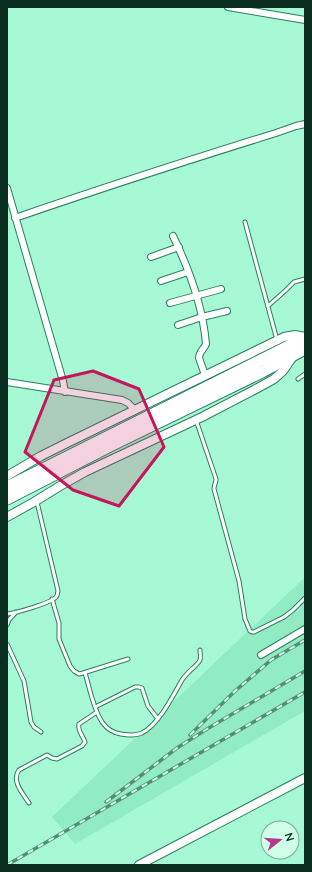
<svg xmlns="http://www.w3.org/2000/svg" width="312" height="872" viewBox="0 0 312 872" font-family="'Nunito Sans',sans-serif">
<rect width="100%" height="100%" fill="#a6f9d4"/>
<!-- built -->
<path fill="#91ecc4" d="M 305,577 L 305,711 L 75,844 L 52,817 Z"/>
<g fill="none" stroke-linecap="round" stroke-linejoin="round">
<!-- lane casing -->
<g stroke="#297f5f" stroke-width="5">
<path id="lane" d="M 245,222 L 277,340
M 268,306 L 285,291 L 294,282 L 305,279
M 298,379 L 305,374
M 196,420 L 216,479 C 216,483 214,485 214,489 L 239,581 L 245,619 L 250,631 L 252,632 L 254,632 L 284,617 L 293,610 L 305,598
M 52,599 L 59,623 L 59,639 L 70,666 L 74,671 L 79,674 L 83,673 L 128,659
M 7,614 C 16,613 51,603 56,597 C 58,595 57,594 58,591 L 37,502
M 7,625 L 9,620 L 16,612
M 7,644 L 24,681 L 31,722 L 34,727 L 41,732
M 85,673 C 90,689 93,708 102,722 C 107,729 113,733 121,734 C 129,735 135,736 142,733 C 159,724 173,696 182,680 C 186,673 199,664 200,660 C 201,657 200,653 200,650
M 95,707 L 135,687 L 139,687 L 142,688 L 148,706 L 158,719
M 29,803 C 23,794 11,781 19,770 L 47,755 L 52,758 L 57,759 L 82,746 L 85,742 C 83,736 77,730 79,724 L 97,712"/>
</g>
<!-- street casing -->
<g stroke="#297f5f" stroke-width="8">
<path id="street" d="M 228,7 L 305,20
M 7,188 L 63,381 L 65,392
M 15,218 C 102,188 189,160 276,133 L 296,126 L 305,124
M 173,236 C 189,269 203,308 206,344 C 204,349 199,352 199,358 L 205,375
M 151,257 L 179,247
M 161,281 L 188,272
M 170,303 L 221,289
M 178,325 L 202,317 L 227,311
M 7,382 L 122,400 L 128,403 L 135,410
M 261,655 L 305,629"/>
</g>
<!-- secondary casing -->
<g stroke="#297f5f" stroke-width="10">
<path id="secondary" d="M 7,476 L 41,456 L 65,444 L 284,337 L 295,335 L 305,337
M 7,517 L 34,502 L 60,486 L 85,472 L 202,417 L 254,390 L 274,379 L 283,371 L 294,355
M 139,865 L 305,778"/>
</g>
<!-- highway casing -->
<g stroke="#297f5f" stroke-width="13">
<path id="highway" d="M 7,487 L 305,338
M 7,499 L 110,446 L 262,372 L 305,349"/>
</g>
<!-- lane -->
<use href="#lane" stroke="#fff" stroke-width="3"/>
<!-- street -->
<use href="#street" stroke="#fff" stroke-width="6"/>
<!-- secondary -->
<use href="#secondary" stroke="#fff" stroke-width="8"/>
<!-- highway -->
<use href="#highway" stroke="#fff" stroke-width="11"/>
<!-- rail casing -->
<g stroke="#548e75" stroke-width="3.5">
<path id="rail" d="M 190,735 L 235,691 L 271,660 L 305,640
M 106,802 L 177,748 L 207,729 L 305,671
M 7,865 L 305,692"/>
</g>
<!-- rail -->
<use href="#rail" stroke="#cfffe8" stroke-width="2" stroke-dasharray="6" stroke-linecap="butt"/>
</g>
<!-- marked area -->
<path fill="#c2185b" fill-opacity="0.2" stroke="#c2185b" stroke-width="3" stroke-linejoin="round" d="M 93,371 L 139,389 L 164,447 L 119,506 L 73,490 L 25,452 L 54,380 Z"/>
<!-- border -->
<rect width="312" height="872" fill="none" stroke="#092d1f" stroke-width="16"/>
<!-- north arrow -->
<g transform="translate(280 840) rotate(73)"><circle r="19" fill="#cfffe8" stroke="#80ab98"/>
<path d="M0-3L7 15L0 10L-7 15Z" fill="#b5398a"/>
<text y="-6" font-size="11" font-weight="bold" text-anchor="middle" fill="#092d1f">N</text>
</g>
</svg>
